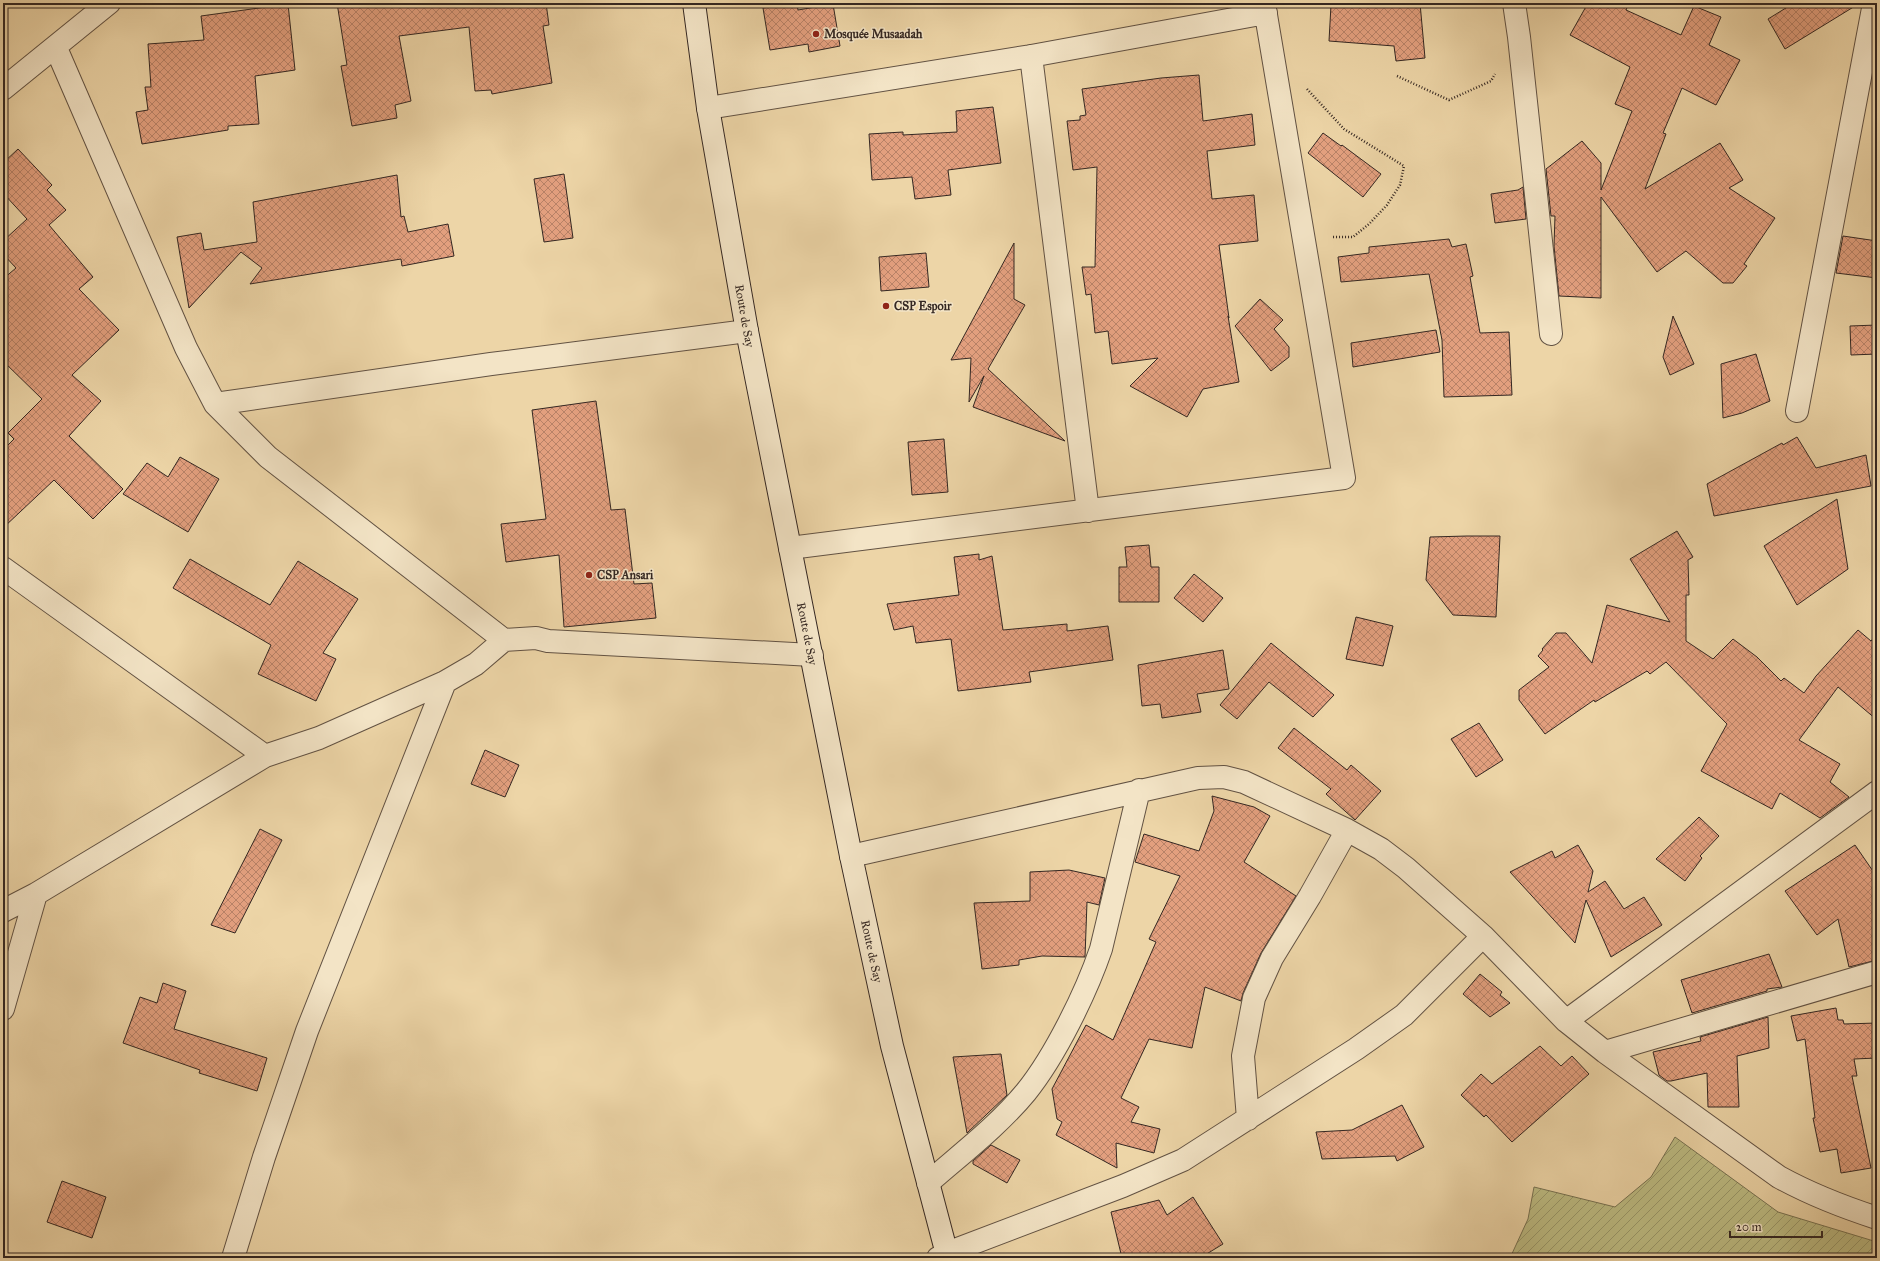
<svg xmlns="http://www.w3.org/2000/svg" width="1880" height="1261" viewBox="0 0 1880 1261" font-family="'IM FELL Great Primer',serif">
<defs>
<pattern id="garden-furrows" width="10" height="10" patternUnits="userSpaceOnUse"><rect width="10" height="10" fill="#bdbc83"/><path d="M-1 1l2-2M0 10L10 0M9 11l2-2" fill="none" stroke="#9a996b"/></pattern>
<pattern id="building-cross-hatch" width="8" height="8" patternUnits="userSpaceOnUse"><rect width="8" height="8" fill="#e29f7e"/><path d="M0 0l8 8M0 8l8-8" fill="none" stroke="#b88267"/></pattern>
</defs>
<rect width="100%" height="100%" fill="#edd5a7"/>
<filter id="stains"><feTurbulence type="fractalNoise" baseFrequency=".005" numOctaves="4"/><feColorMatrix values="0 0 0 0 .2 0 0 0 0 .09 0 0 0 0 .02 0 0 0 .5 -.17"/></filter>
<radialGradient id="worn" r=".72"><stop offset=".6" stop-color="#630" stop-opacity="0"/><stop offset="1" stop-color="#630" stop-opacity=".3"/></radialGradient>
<!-- garden -->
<path fill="url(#garden-furrows)" stroke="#787252" d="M 1675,1137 L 1778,1212 L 1877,1242 L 1877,1258 L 1510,1258 L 1528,1219 L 1534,1187 L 1615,1207 L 1651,1177 Z"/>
<!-- building -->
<path fill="url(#building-cross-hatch)" stroke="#342722" d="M 337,3 L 546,3 L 549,25 L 543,26 L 552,83 L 492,94 L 491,90 L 475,91 L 469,27 L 399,36 L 411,101 L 395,105 L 397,118 L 352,126 L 341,66 L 347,65 Z
M 1354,3 L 1420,3 L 1425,58 L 1396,61 L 1394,46 L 1329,41 L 1331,5 Z
M 1588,3 L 1629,3 L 1626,10 L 1681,35 L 1694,6 L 1721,17 L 1709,45 L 1740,60 L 1716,105 L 1682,88 L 1663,133 L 1666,134 L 1645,189 L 1720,143 L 1743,180 L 1729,188 L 1775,218 L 1744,264 L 1747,266 L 1733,283 L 1723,283 L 1686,251 L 1657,272 L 1601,197 L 1601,298 L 1559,296 L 1554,246 L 1555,216 L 1551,216 L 1546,169 L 1582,141 L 1601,163 L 1601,190 L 1632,111 L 1615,104 L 1630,67 L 1570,35 Z
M 1794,3 L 1860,3 L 1785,49 L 1768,19 Z
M 288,4 L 295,70 L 255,76 L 259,124 L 228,126 L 228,130 L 142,144 L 136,112 L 148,110 L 145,87 L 151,87 L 148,44 L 204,40 L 201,16 Z
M 797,4 L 798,10 L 833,4 L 840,46 L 809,52 L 808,44 L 770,50 L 763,8 Z
M 1199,75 L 1203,121 L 1252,114 L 1255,145 L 1207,151 L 1212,199 L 1254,195 L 1258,241 L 1219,245 L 1229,318 L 1228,316 L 1239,382 L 1203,389 L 1187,417 L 1130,386 L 1158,358 L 1112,364 L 1108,331 L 1095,333 L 1091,294 L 1086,295 L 1082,267 L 1095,267 L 1097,167 L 1073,170 L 1067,121 L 1080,120 L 1080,116 L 1086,115 L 1082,89 L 1161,78 Z
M 993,107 L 1001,163 L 948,170 L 951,195 L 915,199 L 912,177 L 872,180 L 869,134 L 903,132 L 903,135 L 957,132 L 956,111 Z
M 1323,133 L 1341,146 L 1342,145 L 1381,174 L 1363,197 L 1308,153 Z
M 18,149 L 52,185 L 47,190 L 66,210 L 49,225 L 93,277 L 79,289 L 119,330 L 72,375 L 101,401 L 69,436 L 123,489 L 93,519 L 54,480 L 3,528 L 3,450 L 14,439 L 8,433 L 42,399 L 3,361 L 3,279 L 16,268 L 3,254 L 3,241 L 27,219 L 3,193 L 3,163 Z
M 564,174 L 573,238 L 544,242 L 534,179 Z
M 397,175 L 401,217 L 404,216 L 408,232 L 448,224 L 454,256 L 402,266 L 401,259 L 250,284 L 262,268 L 241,252 L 189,308 L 177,237 L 201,233 L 204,250 L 257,242 L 253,202 Z
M 1523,187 L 1526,219 L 1495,223 L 1491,194 L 1518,190 Z
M 1843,236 L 1877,241 L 1877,278 L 1836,273 Z
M 1449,239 L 1452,247 L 1466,244 L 1473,276 L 1470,277 L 1480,333 L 1509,332 L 1512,395 L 1444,397 L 1442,340 L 1429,274 L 1341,282 L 1338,257 L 1369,253 L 1369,247 Z
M 1014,243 L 1014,299 L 1025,305 L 988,369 L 1065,441 L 973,407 L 984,376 L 969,402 L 971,358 L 951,360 Z
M 926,253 L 929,287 L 881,291 L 879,257 Z
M 1260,299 L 1283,320 L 1274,329 L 1289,347 L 1289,357 L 1271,371 L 1235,326 Z
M 1673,316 L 1694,364 L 1670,375 L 1663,357 Z
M 1877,325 L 1877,354 L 1851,355 L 1850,326 Z
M 1436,330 L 1440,352 L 1353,367 L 1351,343 Z
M 1756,354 L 1770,401 L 1742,413 L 1723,418 L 1721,364 Z
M 596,401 L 611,510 L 625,509 L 634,584 L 652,583 L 656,618 L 564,627 L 559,555 L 506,562 L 501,524 L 546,519 L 532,410 Z
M 1797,437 L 1816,468 L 1866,455 L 1871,486 L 1714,516 L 1707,484 L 1782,443 L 1783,445 Z
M 944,439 L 948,492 L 912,495 L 908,442 Z
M 180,457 L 219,479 L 188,532 L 123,494 L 147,463 L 168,477 Z
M 1837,499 L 1848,569 L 1797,605 L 1764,546 Z
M 1677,531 L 1693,557 L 1688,560 L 1689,595 L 1686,595 L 1686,641 L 1713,659 L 1733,639 L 1757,657 L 1781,681 L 1784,678 L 1804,693 L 1816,676 L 1858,630 L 1871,641 L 1877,634 L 1877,720 L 1838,687 L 1799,740 L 1840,764 L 1830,782 L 1849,797 L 1820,818 L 1780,793 L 1772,809 L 1701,771 L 1727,724 L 1666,662 L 1650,674 L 1647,671 L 1595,702 L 1594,700 L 1545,734 L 1519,700 L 1519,690 L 1549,667 L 1538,656 L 1543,650 L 1542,649 L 1556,633 L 1566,633 L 1592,663 L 1607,605 L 1670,622 L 1630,559 Z
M 1467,536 L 1500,536 L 1496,617 L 1453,615 L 1426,580 L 1430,537 Z
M 1149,545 L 1151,567 L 1159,567 L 1159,602 L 1119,602 L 1119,567 L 1127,567 L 1125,547 Z
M 979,554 L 979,560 L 992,556 L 1003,630 L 1067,624 L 1067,631 L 1108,626 L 1113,660 L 1029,672 L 1031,682 L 958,691 L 951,639 L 916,643 L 913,626 L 894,630 L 887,604 L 959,595 L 954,557 Z
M 190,559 L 270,605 L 298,561 L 358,599 L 323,653 L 336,659 L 316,701 L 258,674 L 271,645 L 173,588 Z
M 1194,574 L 1223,598 L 1203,622 L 1174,598 Z
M 1356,617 L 1393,626 L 1383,666 L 1346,659 Z
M 1271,643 L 1334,695 L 1313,717 L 1269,682 L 1237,719 L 1220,705 Z
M 1223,650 L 1229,689 L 1197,694 L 1201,712 L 1162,718 L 1160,704 L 1142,706 L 1138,665 Z
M 1479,723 L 1503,760 L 1476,777 L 1451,739 Z
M 1294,728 L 1347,770 L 1351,765 L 1381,791 L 1355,820 L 1326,794 L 1331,789 L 1278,748 Z
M 485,750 L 519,765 L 505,797 L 471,784 Z
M 1212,796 L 1254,807 L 1270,816 L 1244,862 L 1296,896 L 1261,953 L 1243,993 L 1241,1001 L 1205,987 L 1192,1048 L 1149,1039 L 1121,1098 L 1139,1107 L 1131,1122 L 1160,1129 L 1154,1153 L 1116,1143 L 1117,1168 L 1056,1135 L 1062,1122 L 1057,1119 L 1052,1089 L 1086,1025 L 1113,1040 L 1156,942 L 1149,939 L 1180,876 L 1135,862 L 1144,834 L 1199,851 L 1214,811 Z
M 1699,817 L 1719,836 L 1700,856 L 1702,858 L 1685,881 L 1656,859 Z
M 260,829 L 282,840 L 235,933 L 211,925 Z
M 1578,845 L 1593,871 L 1588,892 L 1605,881 L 1624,909 L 1644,897 L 1662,925 L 1611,957 L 1586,900 L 1575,943 L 1510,872 L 1552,851 L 1555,858 Z
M 1855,845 L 1877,877 L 1877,960 L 1849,967 L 1838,919 L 1817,935 L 1785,891 Z
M 1069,870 L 1105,878 L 1099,905 L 1087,902 L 1085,957 L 1042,956 L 1019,960 L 1019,965 L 982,969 L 974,903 L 1030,901 L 1030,872 Z
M 1769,954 L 1782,987 L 1767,989 L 1767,991 L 1692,1013 L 1681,980 Z
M 1480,974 L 1502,992 L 1500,995 L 1510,1003 L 1490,1017 L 1463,994 Z
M 163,983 L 186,991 L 174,1029 L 267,1058 L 257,1091 L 199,1073 L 200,1070 L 123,1043 L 140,997 L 157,1003 Z
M 1836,1008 L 1838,1020 L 1843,1020 L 1844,1024 L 1877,1023 L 1877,1058 L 1854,1059 L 1857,1076 L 1852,1076 L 1871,1168 L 1841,1173 L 1837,1149 L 1820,1152 L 1813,1118 L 1815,1118 L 1805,1039 L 1797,1041 L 1791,1016 Z
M 1768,1017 L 1769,1048 L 1737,1056 L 1739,1107 L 1708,1107 L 1707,1073 L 1671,1081 L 1667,1081 L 1659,1075 L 1653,1052 L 1701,1041 L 1700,1037 Z
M 1540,1046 L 1561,1066 L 1572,1056 L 1589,1074 L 1512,1142 L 1486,1115 L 1484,1117 L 1461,1095 L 1481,1074 L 1492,1084 Z
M 1001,1054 L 1007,1095 L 967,1133 L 953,1057 Z
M 1402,1105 L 1424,1147 L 1397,1161 L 1395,1156 L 1322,1159 L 1316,1132 L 1352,1130 Z
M 991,1145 L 1020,1160 L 1007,1183 L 973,1164 L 973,1161 Z
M 62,1181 L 106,1197 L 92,1238 L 47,1222 Z
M 1193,1197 L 1223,1244 L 1200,1258 L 1122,1258 L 1111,1212 L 1159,1200 L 1167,1215 Z"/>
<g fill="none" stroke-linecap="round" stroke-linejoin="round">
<!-- minor casing -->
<g stroke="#625243" stroke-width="24">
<path id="minor" d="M 1514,3 L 1519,37 L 1551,334
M 56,48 L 186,348 L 215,404 L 268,457 L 504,640 L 536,638 L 548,641 L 812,655
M 1031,56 L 1088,511
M 3,89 L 109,3
M 708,108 L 1031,56 L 1266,13
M 215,404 L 491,364 L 747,331
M 1797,411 L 1874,3
M 790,548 L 1344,478 L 1264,3
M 3,568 L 265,756 L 319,738 L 445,682 L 476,664 L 504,640
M 851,856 L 1198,778 L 1224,777 L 1244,782 L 1347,830 L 1381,849 L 1406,868 L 1483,936 L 1566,1021 L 1605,1052 L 1779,1177 C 1810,1194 1843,1207 1877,1218
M 3,911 L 36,894
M 3,1009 L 36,894 L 265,756
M 1566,1021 L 1877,792
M 1605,1052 L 1877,972
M 1248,1119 L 1243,1056 L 1254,998 L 1272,958 L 1310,896 L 1347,830
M 928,1183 C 961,1154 998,1126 1026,1092 C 1055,1056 1086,993 1101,949 L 1139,790
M 233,1258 L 264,1157 L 307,1031 L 445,682
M 938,1258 L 947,1253 L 1123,1186 L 1183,1160 L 1356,1049 L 1404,1015 L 1483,936"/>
</g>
<!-- secondary casing -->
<g stroke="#342722" stroke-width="24">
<g id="secondary">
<path id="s1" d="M 694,3 L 708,108 L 747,331 L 851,856 L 892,1046 L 948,1258"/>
</g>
</g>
<!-- path -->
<path stroke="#342722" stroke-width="2.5" stroke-dasharray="1 2" stroke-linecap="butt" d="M 1397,76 L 1449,100 L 1491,81 L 1495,74
M 1307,89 L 1344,129 L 1404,166 L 1400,185 L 1387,205 L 1369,224 L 1353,237 L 1332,237"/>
<!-- minor -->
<use href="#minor" stroke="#f3e4c6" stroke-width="22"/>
<!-- secondary -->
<use href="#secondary" stroke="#f3e4c6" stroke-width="22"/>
</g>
<!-- markers -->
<g fill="#8f2418" stroke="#f3e4c6" stroke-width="1.5">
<circle cx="816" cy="34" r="4"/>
<circle cx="886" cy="306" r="4"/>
<circle cx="589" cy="575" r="4"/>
</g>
<g text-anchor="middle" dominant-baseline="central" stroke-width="3" stroke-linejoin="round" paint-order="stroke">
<!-- poi labels -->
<g font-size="12" font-weight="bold" fill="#342722" stroke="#f3e4c6" text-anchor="start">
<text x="824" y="34">Mosquée Musaadah</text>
<text x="894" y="306">CSP Espoir</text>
<text x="597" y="575">CSP Ansari</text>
</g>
<!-- street labels -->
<g font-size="12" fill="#342722" stroke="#f3e4c6">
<text stroke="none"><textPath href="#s1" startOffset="317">Route de Say</textPath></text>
<text stroke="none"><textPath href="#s1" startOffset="641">Route de Say</textPath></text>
<text stroke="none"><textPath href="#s1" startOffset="965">Route de Say</textPath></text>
</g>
</g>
<!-- margin -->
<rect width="1880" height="1261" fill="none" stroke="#edd5a7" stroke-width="16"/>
<rect x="4" y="4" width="1872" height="1253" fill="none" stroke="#342722" stroke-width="2"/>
<rect x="8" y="8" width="1864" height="1245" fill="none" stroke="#342722"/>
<!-- scale -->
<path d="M1730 1231v6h92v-6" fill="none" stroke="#342722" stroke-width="2"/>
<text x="1736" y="1231" font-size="12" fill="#342722" stroke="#f3e4c6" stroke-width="3" paint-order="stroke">20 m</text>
<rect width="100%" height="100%" filter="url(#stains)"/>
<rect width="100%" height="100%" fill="url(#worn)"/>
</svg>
